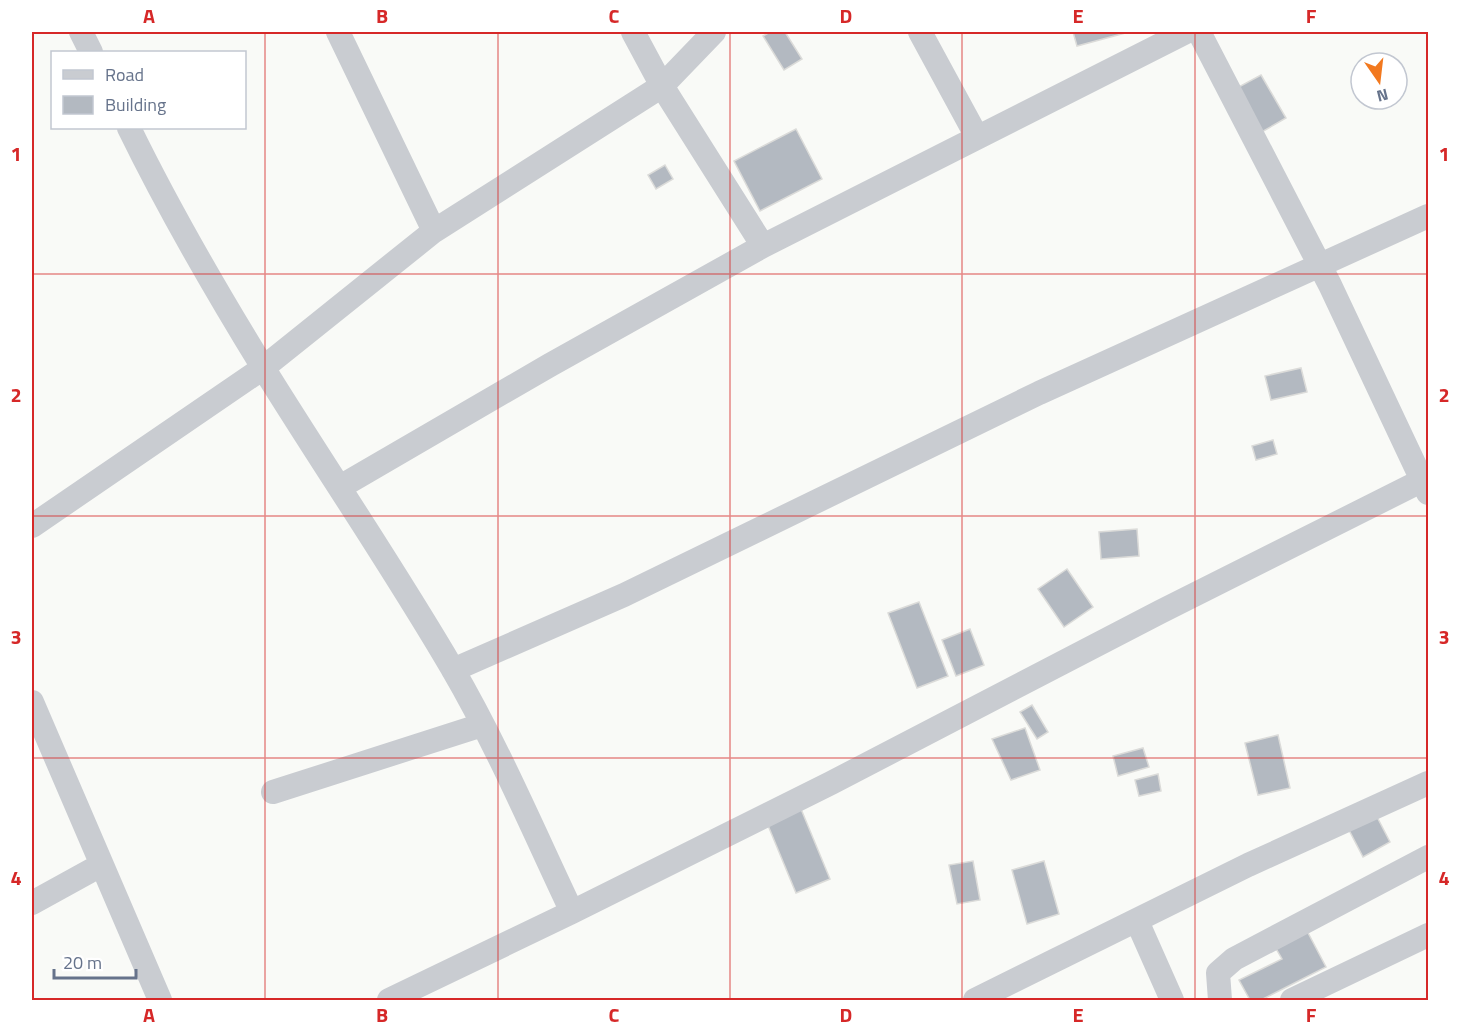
<svg xmlns="http://www.w3.org/2000/svg" width="1460" height="1032" viewBox="0 0 1460 1032" font-family="'Titillium Web',sans-serif">
<rect width="100%" height="100%" fill="#f9faf7"/>
<!-- building -->
<path fill="#b3b9c1" stroke="#dbdbd9" stroke-width="1.5" d="M 770,32 L 785,32 L 802,59 L 784,70 L 763,36 Z
M 1073,32 L 1129,32 L 1077,46 Z
M 1261,75 L 1286,118 L 1260,133 L 1235,89 Z
M 796,129 L 822,179 L 760,211 L 734,161 Z
M 665,165 L 673,179 L 656,189 L 648,175 Z
M 1301,368 L 1307,392 L 1271,400 L 1265,376 Z
M 1273,440 L 1277,454 L 1256,460 L 1252,446 Z
M 1137,529 L 1139,556 L 1101,559 L 1099,532 Z
M 1067,569 L 1093,607 L 1064,627 L 1038,589 Z
M 919,602 L 948,676 L 917,688 L 888,613 Z
M 970,629 L 984,665 L 956,676 L 942,640 Z
M 1032,705 L 1048,732 L 1037,739 L 1020,712 Z
M 1025,728 L 1040,770 L 1011,780 L 992,739 Z
M 1278,735 L 1290,788 L 1258,795 L 1245,743 Z
M 1143,748 L 1149,767 L 1118,776 L 1113,756 Z
M 1158,774 L 1161,791 L 1139,796 L 1135,780 Z
M 801,809 L 830,879 L 796,893 L 767,823 Z
M 1376,815 L 1390,842 L 1363,857 L 1349,830 Z
M 973,861 L 980,900 L 957,904 L 949,865 Z
M 1044,861 L 1059,914 L 1027,924 L 1012,870 Z
M 1306,929 L 1326,967 L 1261,1000 L 1250,1000 L 1239,980 L 1282,959 L 1274,945 Z"/>
<g fill="none" stroke-linecap="round" stroke-linejoin="round">
<!-- minor -->
<path stroke="#c9ccd1" stroke-width="24" d="M 81,32 L 91,52
M 338,32 L 434,231
M 633,32 L 662,86 L 763,246
M 920,32 L 977,137
M 1199,32 L 1330,285 L 1428,493
M 129,128 C 169,210 216,291 264,369 C 326,469 393,567 452,668 C 497,745 534,832 572,912
M 340,487 L 550,365 L 763,246 L 1186,32
M 32,526 L 263,368 L 434,231 L 662,86 L 714,32
M 453,670 L 624,595 L 1039,393 L 1428,216
M 32,702 L 160,1000
M 273,792 L 482,725
M 32,903 L 101,865
M 1137,921 L 1172,1000
M 389,1000 L 572,912 L 831,783 L 1160,612 L 1423,480
M 975,1000 L 1248,865 L 1428,783
M 1220,1000 L 1218,973 L 1234,959 L 1428,857
M 1292,1000 L 1428,935"/>
</g>
<!-- grid -->
<path fill="none" stroke="#d62828" stroke-width="1.5" stroke-opacity="0.55" d="M 265,32 L 265,1000M 498,32 L 498,1000M 730,32 L 730,1000M 962,32 L 962,1000M 1195,32 L 1195,1000M 32,274 L 1428,274M 32,516 L 1428,516M 32,758 L 1428,758"/>
<!-- border -->
<rect width="1460" height="1032" fill="none" stroke="#ffffff" stroke-width="66"/>
<!-- legend -->
<rect x="51" y="51" width="195" height="78" fill="#ffffff" stroke="#c2c7d1" stroke-width="1.5"/>
<rect x="63" y="70" width="30" height="9" fill="#c9ccd1" stroke="#c2c7d1" stroke-width="1.5"/>
<text x="105" y="81" font-size="18" fill="#66738b">Road</text>
<rect x="63" y="96" width="30" height="18" fill="#b3b9c1" stroke="#c2c7d1" stroke-width="1.5"/>
<text x="105" y="111" font-size="18" fill="#66738b">Building</text>
<!-- north arrow -->
<g transform="translate(1379 81) rotate(166)"><circle r="28" fill="#ffffff" stroke="#c2c7d1" stroke-width="1.5"/>
<path d="M0-4.5L10 22L0 15L-10 22Z" fill="#f2791f"/>
<text y="-9" font-size="16" font-weight="bold" text-anchor="middle" fill="#66738b">N</text>
</g>
<!-- scale -->
<path d="M54 969v9h82v-9" fill="none" stroke="#66738b" stroke-width="3"/>
<text x="63" y="969" font-size="18" fill="#66738b" stroke="#ffffff" stroke-width="4.5" paint-order="stroke">20 m</text>
<rect x="33" y="33" width="1394" height="966" fill="none" stroke="#d62828" stroke-width="2"/>
<g font-size="20" text-anchor="middle" font-weight="bold" fill="#d62828">
<text x="149" y="23">A</text>
<text x="382" y="23">B</text>
<text x="614" y="23">C</text>
<text x="846" y="23">D</text>
<text x="1078" y="23">E</text>
<text x="1311" y="23">F</text>
<text x="16" y="161">1</text>
<text x="1444" y="161">1</text>
<text x="16" y="402">2</text>
<text x="1444" y="402">2</text>
<text x="16" y="644">3</text>
<text x="1444" y="644">3</text>
<text x="16" y="885">4</text>
<text x="1444" y="885">4</text>
<text x="149" y="1022">A</text>
<text x="382" y="1022">B</text>
<text x="614" y="1022">C</text>
<text x="846" y="1022">D</text>
<text x="1078" y="1022">E</text>
<text x="1311" y="1022">F</text>
</g>
</svg>
